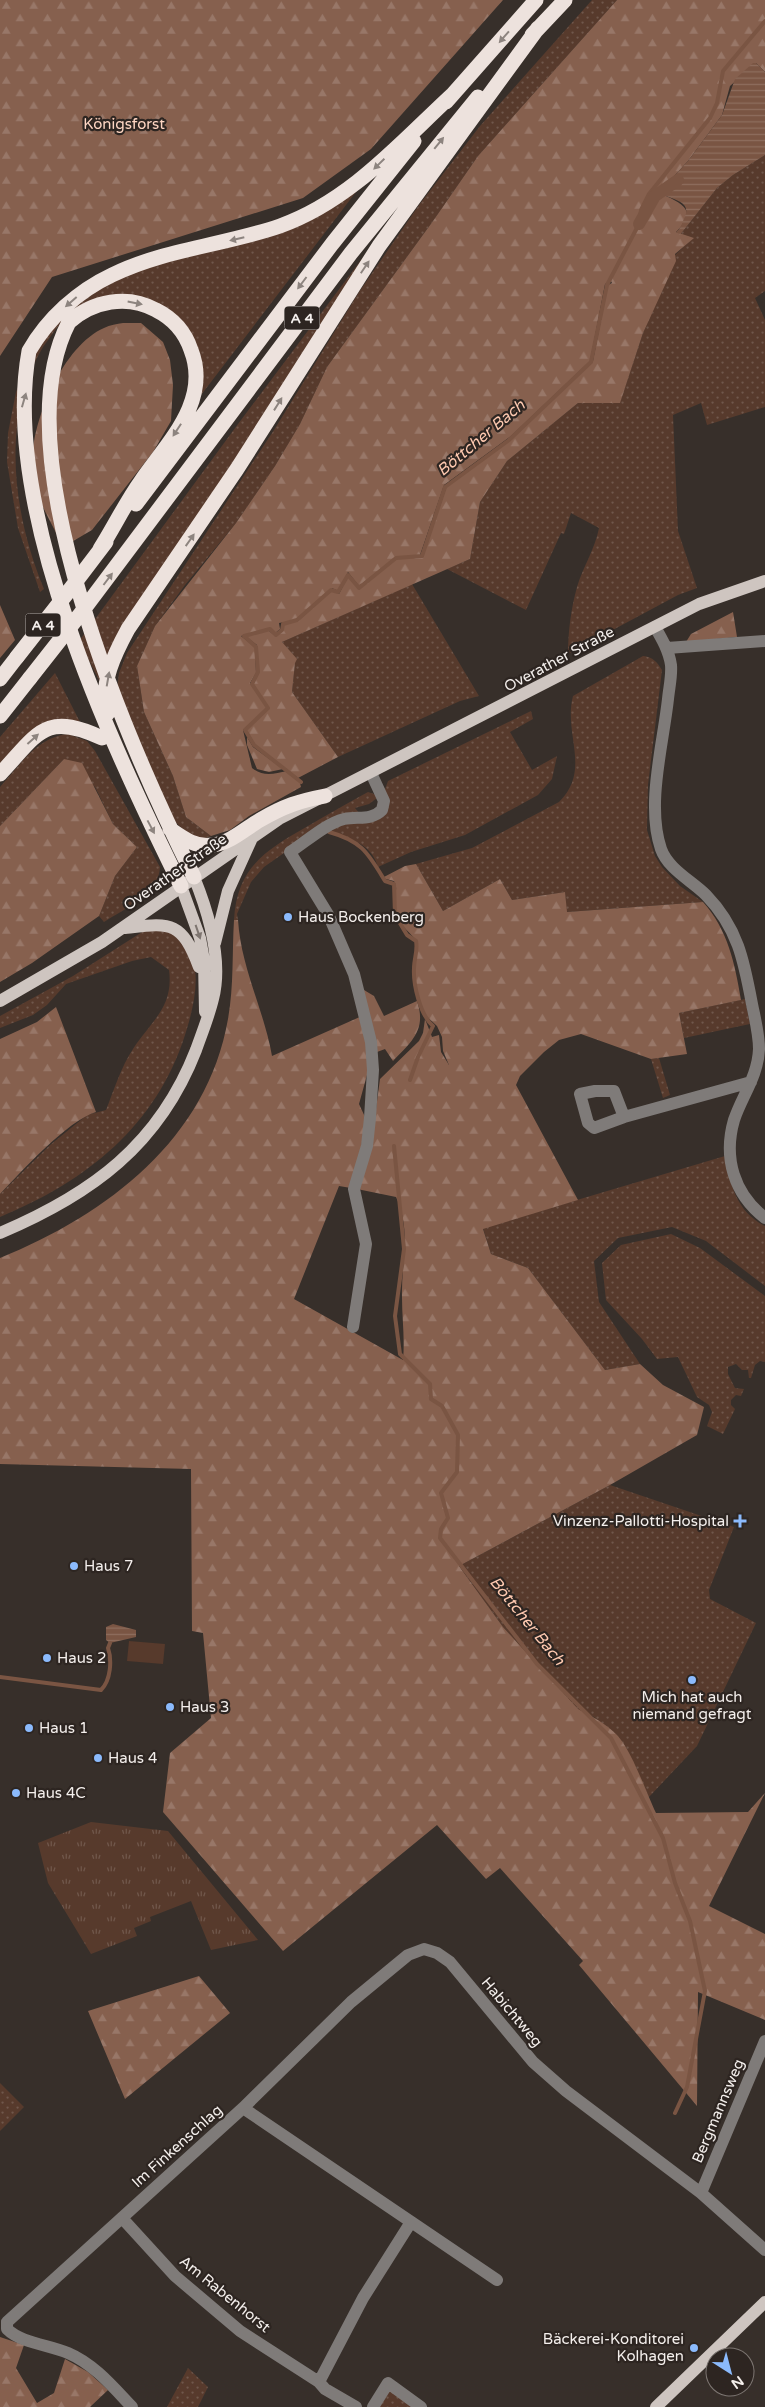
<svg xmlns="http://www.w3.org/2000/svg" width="765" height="2407" viewBox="0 0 765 2407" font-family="'Varela Round',sans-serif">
<defs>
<pattern id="grass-dots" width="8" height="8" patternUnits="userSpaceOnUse" patternTransform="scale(1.25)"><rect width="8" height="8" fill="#573a2c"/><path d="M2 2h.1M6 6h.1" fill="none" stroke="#70574b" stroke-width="1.8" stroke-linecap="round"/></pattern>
<pattern id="forest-firs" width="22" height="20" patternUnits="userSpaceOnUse" patternTransform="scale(1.25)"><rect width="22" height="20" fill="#86604e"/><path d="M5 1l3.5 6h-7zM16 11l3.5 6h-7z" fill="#987768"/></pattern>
<pattern id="park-tufts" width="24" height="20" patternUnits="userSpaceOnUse" patternTransform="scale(1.25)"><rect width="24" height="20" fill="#573a2c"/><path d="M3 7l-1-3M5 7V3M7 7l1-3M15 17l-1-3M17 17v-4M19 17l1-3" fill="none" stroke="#70574b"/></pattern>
<pattern id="water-rules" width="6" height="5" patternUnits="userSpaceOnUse" patternTransform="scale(1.25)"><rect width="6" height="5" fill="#7a5543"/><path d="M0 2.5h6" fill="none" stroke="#8e6e5e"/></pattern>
</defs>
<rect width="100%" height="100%" fill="#372f2a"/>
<!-- grass -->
<path fill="url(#grass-dots)" d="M 592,0 L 617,0 L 478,156 L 433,221 L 327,367 L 300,424 L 275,466 L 236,523 L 185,585 L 155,626 L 137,666 L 144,712 L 173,776 L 186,817 L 211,836 C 197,844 179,828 172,817 L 117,689 L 119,673 L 127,653 L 274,430 L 359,292 L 419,205 L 480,126 Z
M 765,155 L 765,291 L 755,298 L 765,320 L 765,407 L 707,425 L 701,403 L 673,415 L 678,531 L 697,588 L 678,595 L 568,654 C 568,631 571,609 577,587 C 583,567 595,549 599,528 L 571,513 L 564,534 L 561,533 L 526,610 L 447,569 L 470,559 L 480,502 L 507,461 L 578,403 L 620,402 L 643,333 L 675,255 L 693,238 L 680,235 L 717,188 L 733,175 Z
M 359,188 L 198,399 L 200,364 L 153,303 C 139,305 75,312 67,318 C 57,325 50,338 43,347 C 0,420 13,514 44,589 L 40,592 L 18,528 L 7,462 L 8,433 L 16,392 L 25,371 L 44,337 L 86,296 L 135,270 L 245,242 Z
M 367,252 L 171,563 L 103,688 L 79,641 L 238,424 Z
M 412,584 L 479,696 L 460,701 L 338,757 L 292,692 L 295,663 L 282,642 Z
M 643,656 C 653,657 657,662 662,670 L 648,785 L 647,830 L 655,856 L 662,867 L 680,886 L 703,902 L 566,912 L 565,892 L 512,900 L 500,879 L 443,911 L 416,864 L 472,848 L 559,802 C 592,770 563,734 573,696 Z
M 55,673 L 80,722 L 67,721 L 0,768 L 0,737 Z
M 531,711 L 533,719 L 510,732 L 532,770 L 557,756 L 552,779 L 538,795 L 465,835 L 411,852 L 378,867 C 372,844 349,838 330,831 L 340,825 L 374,820 L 388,781 Z
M 68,734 L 87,741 L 95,751 L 160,867 C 159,895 125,908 104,922 L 99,916 L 115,876 L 137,847 L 113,824 L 95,787 L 64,759 L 0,826 L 0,787 C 20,765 37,737 68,734 Z
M 368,792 L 377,795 L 377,798 L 369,804 L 355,808 L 360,814 L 314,832 L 264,867 L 251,882 L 237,914 L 238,920 L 234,920 C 237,867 266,850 308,826 C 328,814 348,803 368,792 Z
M 150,927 L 177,934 C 182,942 190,951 193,960 C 200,983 192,1013 185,1035 C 156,1126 87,1181 0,1217 L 0,1194 L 50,1145 L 87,1115 L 106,1110 C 114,1090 121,1067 133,1049 C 151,1021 174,1007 169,970 L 151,957 L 132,961 L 66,984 L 47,1005 L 33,1015 L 0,1028 L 0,1016 L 73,976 Z
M 745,999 L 750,1024 L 684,1038 L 679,1013 Z
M 659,1058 L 670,1095 L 663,1098 L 651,1059 Z
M 725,1156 C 730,1185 737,1212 765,1226 L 765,1286 L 706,1241 L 672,1227 L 618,1238 L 594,1261 L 599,1302 L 640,1364 L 605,1370 L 528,1268 L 491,1254 L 483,1228 Z
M 671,1234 L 700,1248 L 765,1296 L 765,1362 L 760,1361 L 755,1365 L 751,1378 L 749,1378 L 748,1370 L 742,1370 L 736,1364 L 728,1367 L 728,1374 L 735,1388 L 744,1389 L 741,1396 L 736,1395 L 731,1400 L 731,1405 L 735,1409 L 723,1434 L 707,1426 L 712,1412 L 709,1405 L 697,1397 L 678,1357 L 657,1359 L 642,1339 L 606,1300 L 602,1263 L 621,1245 Z
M 610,1485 L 734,1527 L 709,1590 L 710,1599 L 756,1623 L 697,1746 L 649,1797 L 626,1749 L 594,1717 L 578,1710 L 503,1627 L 459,1566 Z
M 0,2083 L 24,2107 L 0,2131 Z
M 188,2368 L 208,2387 L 198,2407 L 167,2407 Z
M 389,2392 L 392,2392 L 413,2407 L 379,2407 Z"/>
<!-- forest -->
<path fill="url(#forest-firs)" d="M 0,0 L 503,0 L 371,149 L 303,198 L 52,277 L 0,356 Z
M 617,0 L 765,0 L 765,72 L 756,63 L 730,86 L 722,115 L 688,161 L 664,187 L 666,196 C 686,205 696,213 676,232 L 694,238 L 675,254 L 676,261 L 643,333 L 620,403 L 578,403 L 507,461 L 480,502 L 470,559 L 282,642 L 297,659 L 295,663 L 292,692 L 338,757 L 298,778 L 256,746 L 246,729 L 269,708 L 252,683 L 258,673 L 257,645 L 245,636 L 268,630 L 275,636 L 282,630 L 281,624 L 298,621 L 332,590 L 339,594 L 349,575 L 359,588 L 396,559 L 422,556 L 447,486 L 511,438 L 593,361 L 608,285 L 612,283 L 611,281 L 605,284 L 590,361 L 511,436 L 444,485 L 420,555 L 395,558 L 359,586 L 348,572 L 338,591 L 332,588 L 297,620 L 279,623 L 280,629 L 274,634 L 269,628 L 241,636 L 255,647 L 256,673 L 250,683 L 267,708 L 243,730 L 252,768 C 263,777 274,774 287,771 L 300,783 L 301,787 L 249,816 L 230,830 L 211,836 L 186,817 L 173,776 L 144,712 L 137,666 L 155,626 L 236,523 L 275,466 L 300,424 L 327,367 L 433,221 L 478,156 Z
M 123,323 L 141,323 L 163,342 L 170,360 L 173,385 L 171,421 L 153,452 L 92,530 L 63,547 C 55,529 36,498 33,480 C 25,434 60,347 104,328 C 110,325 117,324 123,323 Z
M 0,605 L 15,640 L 0,658 Z
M 733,612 L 737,637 L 686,642 L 691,634 Z
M 247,737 L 253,747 L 283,769 L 269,772 L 257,769 L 247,745 Z
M 64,759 L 82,763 L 113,824 L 137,847 L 115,876 L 99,916 L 32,963 L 0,982 L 0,826 Z
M 416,864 L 443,911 L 500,879 L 512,900 L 565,892 L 567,912 L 703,902 C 728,930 735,964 741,1000 L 679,1013 L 687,1054 L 651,1059 L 581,1034 L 559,1040 L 544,1052 L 520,1076 L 516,1085 L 578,1200 L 483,1229 L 491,1254 L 528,1268 L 605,1370 L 640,1364 L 663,1385 L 704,1407 L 697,1435 L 610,1485 L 459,1566 L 503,1627 L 578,1709 C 592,1716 606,1724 617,1735 C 632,1751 646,1792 656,1813 L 748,1812 L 765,1793 L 709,1906 L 765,1934 L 765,2020 L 698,1992 L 697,2106 L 579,1965 L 583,1961 L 500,1868 L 486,1879 L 437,1825 L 283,1951 L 163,1812 L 170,1753 L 211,1718 L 203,1633 L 192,1631 L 191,1469 L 0,1464 L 0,1258 C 108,1214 207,1139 228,1019 C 234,986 232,953 234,920 L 238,920 C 241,968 264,1010 272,1056 L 362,1016 L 368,1038 L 367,1075 L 359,1104 L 365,1117 L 361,1150 L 351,1188 L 339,1186 L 294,1299 L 403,1360 C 405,1338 402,1319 402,1297 C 401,1262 412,1232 396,1197 L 357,1189 L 372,1139 L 380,1079 L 419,1041 L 423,1033 L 425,1019 L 432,1037 L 439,1035 L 441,1052 L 449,1065 L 443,1051 L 442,1037 L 437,1026 L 423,1013 L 417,995 L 412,969 L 418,942 C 409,931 399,926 395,911 C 391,901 400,890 394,881 L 382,878 L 405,866 Z
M 359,987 L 374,996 L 384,1016 L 417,1001 C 427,1030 411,1042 393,1061 L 385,1049 L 377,1052 Z
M 56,1007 L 96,1112 C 68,1120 21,1172 0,1194 L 0,1039 L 37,1022 Z
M 199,1976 L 230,2013 L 125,2099 L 88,2011 Z
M 0,2337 L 24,2345 L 16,2368 L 37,2403 L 54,2393 L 65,2359 L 88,2372 L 108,2390 L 90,2407 L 0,2407 Z"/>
<!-- park -->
<path fill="url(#park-tufts)" d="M 91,1822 L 168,1831 L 258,1940 L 211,1950 L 191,1901 L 150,1917 L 151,1921 L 134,1928 L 137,1936 L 91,1954 L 48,1883 L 38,1843 Z"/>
<!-- garden -->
<path fill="#573a2c" d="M 129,1641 L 165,1644 L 163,1664 L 127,1661 Z"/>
<!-- water -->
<path fill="url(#water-rules)" d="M 753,63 L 756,63 L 765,72 L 765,155 L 733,175 L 717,188 L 680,235 L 676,232 C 680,229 681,226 683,221 C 692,204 681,202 666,196 L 664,187 L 688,161 L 722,115 L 735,79 Z
M 113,1624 L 136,1630 L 136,1637 L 110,1643 L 106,1640 L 106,1627 Z"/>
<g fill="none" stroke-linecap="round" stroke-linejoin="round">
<!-- stream -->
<path stroke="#7a5543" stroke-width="4" d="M 301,782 L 254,745 L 245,730 L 268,708 L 252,684 L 258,672 L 256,647 L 244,636 L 270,629 L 276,635 L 282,630 L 283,624 L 297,620 L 331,590 L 338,592 L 348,575 L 359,588 L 396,558 L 422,556 L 445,487 L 509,440 L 591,362 L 607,285 L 639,224 L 641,210 L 649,194 L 710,118 L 717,103 L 723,71 L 765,21
M 329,832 C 362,841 368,853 385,881 L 394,884 L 395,915 L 407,935 L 416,941 C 418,951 414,958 414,968 C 413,984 420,1015 433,1026 L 418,1057 L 410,1080
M 394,1146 L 404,1249 L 395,1316 L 400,1354 L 430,1384 L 431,1399 L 442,1406 L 458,1435 L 457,1472 L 441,1493 L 448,1518 L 441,1529 L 440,1538 L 537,1664 L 611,1738 L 663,1838 L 675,1883 L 690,1921 L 705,1991 L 687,2087 L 675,2113
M 0,1677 L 101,1690 C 111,1680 112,1660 108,1648 L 110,1643"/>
<!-- canal -->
<path stroke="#7a5543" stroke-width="12" d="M 639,224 L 655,196 L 678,180"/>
<!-- minor -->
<path stroke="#7f7b79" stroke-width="12" d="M 655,627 C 662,639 669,651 671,665 C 672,676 669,688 668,699 C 663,745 646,805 661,849 C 668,869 692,881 706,895 C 738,928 744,961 752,1004 C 755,1019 759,1034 759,1049 C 758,1076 742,1096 734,1120 C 723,1158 734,1194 765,1218
M 667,648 L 765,641
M 624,1117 L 594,1128 L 588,1123 L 580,1094 L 595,1091 L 614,1091 L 624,1117 L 751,1082
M 353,1327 L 366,1244 L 354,1189 L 367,1146 L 370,1118 L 373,1070 L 371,1042 L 354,974 L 329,916 L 290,852 C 307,841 325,824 344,819 C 358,816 371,821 382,810 L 384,801 L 371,773
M 243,2108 L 497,2280
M 701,2193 L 765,2041
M 122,2218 L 175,2276 L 240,2331 L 319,2382
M 132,2407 C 113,2387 94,2364 68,2353 C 49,2345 21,2343 7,2329 L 7,2322 L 243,2108 L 351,2002 L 408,1955 L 424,1949 L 437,1953 L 450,1962 L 533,2062 L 566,2091 L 701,2193 L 765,2250
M 356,2407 L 325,2389 L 319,2382 L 363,2298 L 411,2222
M 373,2407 L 388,2383 L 421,2407"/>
<!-- major -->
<path stroke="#cec5c0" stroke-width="12" d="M 181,886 L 200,938 L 204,960 L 205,1012
M 125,928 C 171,923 181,920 199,967
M 215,943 L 228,891 L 252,838
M 0,1001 L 102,942 L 279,819 L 699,604 L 765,581
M 0,1233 C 92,1194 159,1145 196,1050 C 202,1033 209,1016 213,999 C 223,960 209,914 194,877
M 656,2407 L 765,2302"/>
<!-- highway -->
<path stroke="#ede2dd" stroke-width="15" d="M 532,35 L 565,0
M 446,102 L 536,0
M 136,504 L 332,244 L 414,141
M 100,549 C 114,527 126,502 141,481 C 168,442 211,401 191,350 C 185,332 172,318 156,310 C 127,294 93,301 69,322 C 0,454 129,746 194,877
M 68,592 L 106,542
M 78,617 L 351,253 L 478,97
M 0,679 L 17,657
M 108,713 C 99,684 115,653 128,629 L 237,469 L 379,246 L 538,28
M 0,716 L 30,678
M 0,774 C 38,734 44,711 102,738
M 170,829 C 183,838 196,848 213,845 C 230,843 246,828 260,820 C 284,806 299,801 325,796
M 181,886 C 112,746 0,509 29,351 C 48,318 78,291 112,275 C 165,249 225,245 280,226 C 350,201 399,144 452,95"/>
<!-- highway-bridge -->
<path stroke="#ede2dd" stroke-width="15" d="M 17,657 L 68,592
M 30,678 L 78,617"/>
</g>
<!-- one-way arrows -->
<defs><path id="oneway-solid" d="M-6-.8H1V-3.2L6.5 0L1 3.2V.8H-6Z" transform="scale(1.25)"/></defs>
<g fill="#8d847f">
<use href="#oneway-solid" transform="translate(504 37) rotate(131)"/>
<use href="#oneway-solid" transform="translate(439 143) rotate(-51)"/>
<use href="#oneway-solid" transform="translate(379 164) rotate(136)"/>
<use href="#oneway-solid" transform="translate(237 239) rotate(167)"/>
<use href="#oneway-solid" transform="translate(365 267) rotate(-56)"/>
<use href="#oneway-solid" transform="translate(302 283) rotate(127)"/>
<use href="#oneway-solid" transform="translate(71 302) rotate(139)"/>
<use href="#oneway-solid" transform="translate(135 303) rotate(11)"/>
<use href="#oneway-solid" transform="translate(24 400) rotate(-74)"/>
<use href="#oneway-solid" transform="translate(278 404) rotate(-58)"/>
<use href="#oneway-solid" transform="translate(177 430) rotate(123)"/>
<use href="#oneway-solid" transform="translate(190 540) rotate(-55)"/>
<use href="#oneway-solid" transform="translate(108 579) rotate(-53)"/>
<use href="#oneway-solid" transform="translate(108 679) rotate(-80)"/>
<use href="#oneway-solid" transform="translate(33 739) rotate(-42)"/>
<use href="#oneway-solid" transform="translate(151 827) rotate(62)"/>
</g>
<use fill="#7e7570" href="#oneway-solid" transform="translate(198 932) rotate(71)"/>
<!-- markers -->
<g fill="#8bbafc" stroke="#2d2521" stroke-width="2">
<circle cx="288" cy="917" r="5"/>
<path d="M737.5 1513.5h5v5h5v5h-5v5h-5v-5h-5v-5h5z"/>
<circle cx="74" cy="1566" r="5"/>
<circle cx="47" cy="1658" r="5"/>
<circle cx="692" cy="1680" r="5"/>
<circle cx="170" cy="1707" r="5"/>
<circle cx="29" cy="1728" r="5"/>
<circle cx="98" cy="1758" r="5"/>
<circle cx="16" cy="1793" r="5"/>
<circle cx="694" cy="2348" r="5"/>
</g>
<g text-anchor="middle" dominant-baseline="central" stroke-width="4.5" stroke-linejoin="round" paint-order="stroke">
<!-- shield labels -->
<g fill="#2d2521" stroke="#b8b2af" stroke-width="1">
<rect x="284.5" y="306.5" width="35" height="23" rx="4"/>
<rect x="25.5" y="613.5" width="35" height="23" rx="4"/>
</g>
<g font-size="14" font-weight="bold" fill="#f4efec">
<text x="302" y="318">A 4</text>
<text x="43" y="625">A 4</text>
</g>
<!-- park labels -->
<g font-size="15" fill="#fed6c3" stroke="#2d2521">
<text x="124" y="124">Königsforst</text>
</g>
<!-- street labels -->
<g font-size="15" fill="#f4efec" stroke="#2d2521">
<text transform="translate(559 659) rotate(-28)">Overather Straße</text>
<text transform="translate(175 872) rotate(-35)">Overather Straße</text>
<text transform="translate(512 2012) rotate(50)">Habichtweg</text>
<text transform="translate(718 2111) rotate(-67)">Bergmannsweg</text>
<text transform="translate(177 2146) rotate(-42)">Im Finkenschlag</text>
<text transform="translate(225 2294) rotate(39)">Am Rabenhorst</text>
</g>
<!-- poi labels -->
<g font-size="15" fill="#f4efec" stroke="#2d2521" text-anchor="start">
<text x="298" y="917">Haus Bockenberg</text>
<text x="729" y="1521" text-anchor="end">Vinzenz-Pallotti-Hospital</text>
<text x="84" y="1566">Haus 7</text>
<text x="57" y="1658">Haus 2</text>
<text x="692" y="1697" text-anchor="middle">Mich hat auch<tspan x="692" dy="17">niemand gefragt</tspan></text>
<text x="180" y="1707">Haus 3</text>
<text x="39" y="1728">Haus 1</text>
<text x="108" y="1758">Haus 4</text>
<text x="26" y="1793">Haus 4C</text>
<text x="684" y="2339" text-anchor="end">Bäckerei-Konditorei<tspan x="684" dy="17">Kolhagen</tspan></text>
</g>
<!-- water labels -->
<g font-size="16" font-style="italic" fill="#fec9b0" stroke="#2d2521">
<text transform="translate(481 438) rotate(-40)">Böttcher Bach</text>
<text transform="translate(527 1621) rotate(51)">Böttcher Bach</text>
</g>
</g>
<!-- north arrow -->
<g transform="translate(730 2372) rotate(144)"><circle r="24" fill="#2d2521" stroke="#7d7672"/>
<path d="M0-4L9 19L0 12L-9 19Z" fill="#8bbafc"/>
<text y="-8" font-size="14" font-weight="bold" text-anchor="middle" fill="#f4efec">N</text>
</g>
</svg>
